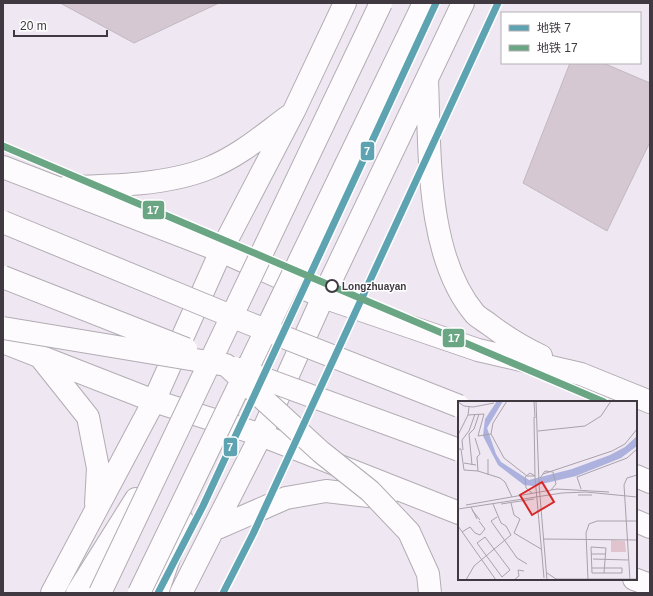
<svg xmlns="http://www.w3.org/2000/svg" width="653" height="596" viewBox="0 0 653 596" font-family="Arial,'Noto Sans SC',sans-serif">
<rect width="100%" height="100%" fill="#efe7f2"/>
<!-- pier -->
<path fill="#efe7f2" d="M 3,535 L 179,591 L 180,593 L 3,593 Z"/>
<!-- building -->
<path fill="#d6c8d3" stroke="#c1b9c0" d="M 60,3 L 219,3 L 134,43 Z
M 570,63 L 603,63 L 650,83 L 650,142 L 607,231 L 523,183 Z"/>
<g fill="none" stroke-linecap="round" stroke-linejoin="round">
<!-- secondary casing -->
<g stroke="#b2acb4" stroke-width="24">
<path id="secondary" d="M 427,80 C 430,153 426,256 475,314 C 479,318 485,321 490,325 C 507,338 522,347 541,356
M 3,167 L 221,251 L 323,297 L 478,350 L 581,374 L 650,402
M 67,187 C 111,186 168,185 209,168 C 239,156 263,135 289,116
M 3,342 L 154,401 L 261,435 L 459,513
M 41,358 L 88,417 L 98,468 L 96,504
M 213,530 L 286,498 L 326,491 L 386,498
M 634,579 L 650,585
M 52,593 L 154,401 L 221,251 L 294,111 L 345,3
M 181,593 L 261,435 L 323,297 L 463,3"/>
</g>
<!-- primary casing -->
<g stroke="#b2acb4" stroke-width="24">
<path id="primary" d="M 636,476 L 650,482
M 636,521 L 650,527
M 77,593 L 136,499
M 157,593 L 182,520"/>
</g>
<!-- secondary -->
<use href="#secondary" stroke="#fdfbfd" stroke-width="22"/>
<!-- primary -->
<use href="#primary" stroke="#fdfbfd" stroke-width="22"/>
<!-- primary-bridge casing -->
<g stroke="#b2acb4" stroke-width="24" stroke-linecap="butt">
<path id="primary-bridge" d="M 3,222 L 248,323 L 459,406
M 3,277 L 186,349
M 3,328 L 226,365 L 321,452 L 370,491 L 409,532 L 428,574 L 430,593
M 235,368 L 459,450
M 100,593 L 381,3
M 139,593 L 424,3"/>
</g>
<!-- primary-bridge -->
<use href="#primary-bridge" stroke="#fdfbfd" stroke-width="22"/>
<!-- metro-1 casing -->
<g stroke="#fff" stroke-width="10">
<path id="metro-1" d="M 158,593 L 203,506 L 436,3
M 223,593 L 253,534 L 498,3"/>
</g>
<!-- metro-2 casing -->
<g stroke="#fff" stroke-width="10">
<path id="metro-2" d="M 3,146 L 604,402"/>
</g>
<!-- metro-1 -->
<use href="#metro-1" stroke="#5da3b2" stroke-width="7"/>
<!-- metro-2 -->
<use href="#metro-2" stroke="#6aa683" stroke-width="7"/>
</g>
<!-- markers -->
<circle fill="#fff" stroke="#403941" stroke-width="2" cx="332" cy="286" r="6"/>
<g text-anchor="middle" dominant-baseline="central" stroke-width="3" stroke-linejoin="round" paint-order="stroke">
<!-- stop labels -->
<g font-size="10" font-weight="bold" fill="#403941" stroke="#fff" text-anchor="start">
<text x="342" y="286">Longzhuayan</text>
</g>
</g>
<!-- overview -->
<g transform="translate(458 401)">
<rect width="179" height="179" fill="#efe7f2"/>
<path d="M 153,139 L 167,140 L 168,151 L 153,151 Z" fill="#e1c3ce"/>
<path d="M 39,0 L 45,0 L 29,27 L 38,53 L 43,61 L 71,79 L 114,68 L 152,54 L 167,46 L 179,35 L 179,45 L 163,57 L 118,75 L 75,85 L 66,84 L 40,64 L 25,35 L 27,18 Z" fill="#acb1dd"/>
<path fill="none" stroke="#a9a1ab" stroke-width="1" d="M 49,0 L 35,22 L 33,33 L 46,57 L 69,75 L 77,75M 76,0 L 77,17M 78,0 L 81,83 L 89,179M 0,1 L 6,5 L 15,6 L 36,2M 11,6 L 10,14 L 26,13 L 20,35M 76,16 L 77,76 L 86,177M 80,30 L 127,25 L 143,15 L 153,0M 0,34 L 10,14M 20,35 L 33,33M 17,37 L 22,53 L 19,56 L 20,70M 0,48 L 3,48 L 6,69 L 20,70 L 42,77 L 47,81 L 54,96M 5,49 L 4,39 L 11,30 L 17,13M 30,58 L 30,74M 6,62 L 18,64M 14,64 L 11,33 L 16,28 L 21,13M 85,73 L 154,50 L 167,43 L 179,28M 82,77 L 87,70 L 95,71 L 98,83 L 93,89M 123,88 L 119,76 L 169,57 L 179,48M 74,92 L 68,87 L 67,76 L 72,72 L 77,75M 120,94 L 134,94M 53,102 L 56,114 L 62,118 L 56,132 L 83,148M 43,103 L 76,98M 8,104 L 99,88 L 151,91M 13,106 L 19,118M 0,108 L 104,92 L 128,91 L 179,96M 14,109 L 22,119M 39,116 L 33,120 L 59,157 L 69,163M 0,125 L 38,179M 4,131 L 12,126 L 17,132 L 22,134 L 27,128 L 21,120M 27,136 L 52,169 L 44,176 L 19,142 ZM 85,138 L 179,139M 133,146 L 148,147 L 146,172 L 134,172 ZM 133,153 L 148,153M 135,158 L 170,159M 134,167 L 164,167 L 164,172 L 146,172M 89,172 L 98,178 L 94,179M 98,178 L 179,178M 8,179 L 16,165 L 53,134 L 48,125 L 43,122 L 35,103M 56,179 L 61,175 L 60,169 L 66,170M 130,179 L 128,132 L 131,123 L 139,120 L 179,120M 172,179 L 166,84 L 169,77 L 179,74"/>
<path fill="#d62828" fill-opacity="0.15" stroke="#d62828" stroke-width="2" d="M 84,81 L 96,101 L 74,114 L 62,94 Z"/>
<rect width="179" height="179" fill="none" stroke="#403941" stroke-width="2"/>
</g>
<g stroke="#fff" stroke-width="1.5">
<rect x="360" y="141" width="15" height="20" rx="4" fill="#5da3b2"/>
<rect x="142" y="200" width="23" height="20" rx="4" fill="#6aa683"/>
<rect x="442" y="328" width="23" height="20" rx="4" fill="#6aa683"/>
<rect x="223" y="437" width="15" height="20" rx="4" fill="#5da3b2"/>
</g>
<g font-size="11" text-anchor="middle" font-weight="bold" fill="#fff">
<text x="367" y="155">7</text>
<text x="153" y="214">17</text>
<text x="454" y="342">17</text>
<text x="230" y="451">7</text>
</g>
<!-- border -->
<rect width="653" height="596" fill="none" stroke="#403941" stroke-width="8"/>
<!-- legend -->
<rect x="501" y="12" width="140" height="52" fill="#ffffff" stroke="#b3b0b3"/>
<rect x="509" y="25" width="20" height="6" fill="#5da3b2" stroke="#b3b0b3"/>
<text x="537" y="32" font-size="12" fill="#403941">地铁 7</text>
<rect x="509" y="45" width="20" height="6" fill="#6aa683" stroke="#b3b0b3"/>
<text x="537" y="52" font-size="12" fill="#403941">地铁 17</text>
<!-- scale -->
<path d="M14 30v6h93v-6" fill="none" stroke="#403941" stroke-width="2"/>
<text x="20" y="30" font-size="12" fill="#403941" stroke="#ffffff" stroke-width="3" paint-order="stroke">20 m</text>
</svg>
